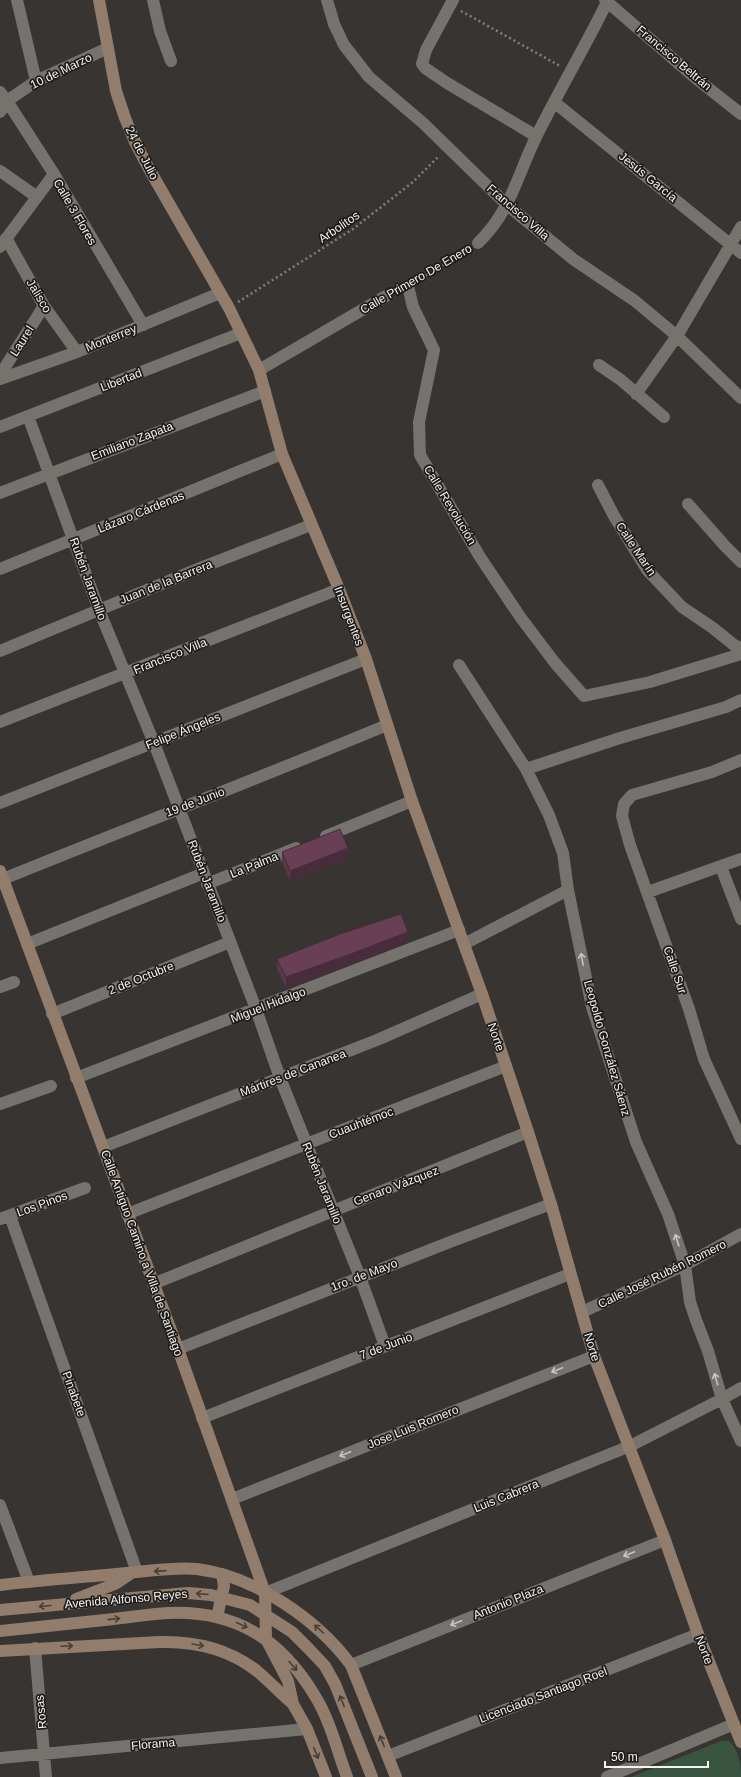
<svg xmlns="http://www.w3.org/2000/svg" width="741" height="1777" viewBox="0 0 741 1777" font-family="Arial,sans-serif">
<rect width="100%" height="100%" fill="#373431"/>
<!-- green -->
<path fill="#3a5442" d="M 721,1741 L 729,1741 C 739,1751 741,1763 741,1777 L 631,1777 Z"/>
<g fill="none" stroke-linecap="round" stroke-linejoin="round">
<!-- path -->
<path stroke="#827f7d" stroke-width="2.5" stroke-dasharray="2 3" stroke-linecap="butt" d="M 461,11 L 560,66
M 417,281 L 468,250
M 238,302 L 353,229 L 413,182 L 439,156"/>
<!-- street -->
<path stroke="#76736f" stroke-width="12" d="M 17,0 L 36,81
M 153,0 L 160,31 L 171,61
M 327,0 L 334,24 L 344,45 L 369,77 L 423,123 L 507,205 L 573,259 L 635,301 L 677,336 L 741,398
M 453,0 L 426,50 L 422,64 L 425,68 L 447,83 L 536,136
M 605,0 L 693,76 L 741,114
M 0,92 L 7,101 L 54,174 L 143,325
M 554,102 L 741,253
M 0,112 L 7,101 L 36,81 L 108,48
M 0,171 L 37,197
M 6,238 L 44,306 L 77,352
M 478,243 C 512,210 517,175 537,135 C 560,89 586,45 608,0
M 0,247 L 54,174
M 408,286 L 413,307 L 434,350 L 419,422 L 420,455 L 480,557 L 521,618 L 555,663 L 584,696 L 650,682 L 741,654
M 599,365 L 621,380 L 664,417
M 259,370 L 386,296
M 0,375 L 44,306
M 0,379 L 77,352 L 220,293
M 636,394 L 677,336 L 741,227
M 28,416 L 99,610 L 154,743 L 256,1009 L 280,1078 L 360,1277 L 385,1346
M 0,427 L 241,333
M 598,485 L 614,516 L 648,571 L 682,607 L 713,628 L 734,645 L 741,648
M 0,493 L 265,391
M 688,504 L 725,546 L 741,562
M 0,569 L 282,454
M 0,651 L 200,568 L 311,525
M 459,665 L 526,769 L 549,815 L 563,853 L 568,890 L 592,1007 L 636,1142 L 668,1214 L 685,1265 L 690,1302 L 696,1320 L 708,1351 L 722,1399 L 741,1441
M 0,722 L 339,589
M 741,760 L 712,772 L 632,795 L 624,804 L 622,816 L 630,845 L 689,1009 L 704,1059 L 741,1139
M 526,769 L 620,738 L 726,707 L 741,700
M 0,803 L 366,659
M 326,836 L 412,801
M 721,867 L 741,919
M 3,879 C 131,827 260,778 387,725
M 207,884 L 296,848
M 648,892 L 741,859
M 27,944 L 204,873
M 464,944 L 568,890
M 0,987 L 14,982
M 52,1014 L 230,942
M 76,1078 L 459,930
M 0,1104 L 51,1086
M 103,1147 L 377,1040 L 482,994
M 127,1214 L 506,1066
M 10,1216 L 137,1572
M 0,1219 L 85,1188
M 153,1284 L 528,1132
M 582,1312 L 685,1265 L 741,1234
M 178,1349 L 450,1242 L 551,1204
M 202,1418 L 570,1274
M 232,1499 L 594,1356
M 0,1505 L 29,1582
M 265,1593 L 630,1446 L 722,1399 L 741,1388
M 35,1648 L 46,1777
M 351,1665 L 665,1540
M 388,1756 L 698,1634
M 0,1758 L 307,1729
M 607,1777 L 734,1724"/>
<!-- secondary -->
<path stroke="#927d6c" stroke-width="12" d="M 99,0 L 116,91 L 125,118 L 135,142 L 148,167 L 229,308 L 259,370 L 282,454 L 339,589 L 366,659 L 412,801 L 482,994 L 528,1132 L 551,1204 L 594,1356 L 665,1540 L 698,1634 L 741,1742
M 0,871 L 178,1349 L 265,1593 L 266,1639 L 288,1681 L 293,1704 L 307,1729 L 326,1777
M 0,1585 C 42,1580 85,1577 127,1573 C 150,1571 175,1567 197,1569 C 254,1576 317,1619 351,1665 L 396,1777
M 76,1599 L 115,1584 L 130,1574
M 0,1610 L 188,1593 L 211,1595 L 250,1605 L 292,1632 L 309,1649 L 325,1666 L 335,1684 L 372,1777
M 217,1617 L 224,1586 L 222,1574
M 0,1631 C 38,1627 76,1623 114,1619 C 132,1617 150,1614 168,1613 C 235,1610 281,1639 315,1696 C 330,1720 337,1750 347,1777
M 0,1651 L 159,1642 C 194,1641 229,1649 257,1671 C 269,1681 280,1693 293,1704"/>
</g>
<!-- wall -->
<path fill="#593649" d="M 282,852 L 348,858 L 290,881 L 282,862 Z
M 408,942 L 348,965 L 286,987 L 277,969 L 277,959 Z"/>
<!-- shaded-wall -->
<path fill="#492c3c" d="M 348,848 L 348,858 L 290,881 L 290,871 Z
M 408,932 L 408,942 L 348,965 L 286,987 L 286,977 Z"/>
<!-- building -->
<path fill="#683f55" stroke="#492c3c" d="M 340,829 L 348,848 L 290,871 L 282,852 Z
M 401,914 L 408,932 L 348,955 L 286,977 L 277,959 L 340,934 Z"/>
<!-- one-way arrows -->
<defs><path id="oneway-shaft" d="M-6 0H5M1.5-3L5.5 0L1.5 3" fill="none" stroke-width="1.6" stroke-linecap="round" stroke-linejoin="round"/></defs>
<g stroke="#c8c6c3">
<use href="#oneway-shaft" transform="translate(582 959) rotate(-101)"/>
<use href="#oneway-shaft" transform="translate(677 1240) rotate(-108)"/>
<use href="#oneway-shaft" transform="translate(557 1370) rotate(158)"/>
<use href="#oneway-shaft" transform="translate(716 1379) rotate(-107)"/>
<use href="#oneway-shaft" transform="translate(345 1454) rotate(158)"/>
<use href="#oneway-shaft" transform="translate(629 1554) rotate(158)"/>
<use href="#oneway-shaft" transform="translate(456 1623) rotate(158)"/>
</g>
<g stroke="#463e37">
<use href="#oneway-shaft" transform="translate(160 1571) rotate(176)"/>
<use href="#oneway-shaft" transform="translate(202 1594) rotate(-175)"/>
<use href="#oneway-shaft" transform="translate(45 1606) rotate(175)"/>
<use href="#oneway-shaft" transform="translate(114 1619) rotate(-6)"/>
<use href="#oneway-shaft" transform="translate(242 1625) rotate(25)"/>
<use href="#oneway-shaft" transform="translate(319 1629) rotate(-138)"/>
<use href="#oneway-shaft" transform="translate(198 1645) rotate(9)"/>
<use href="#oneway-shaft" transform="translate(67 1646) rotate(-3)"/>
<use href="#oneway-shaft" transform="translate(293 1666) rotate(49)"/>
<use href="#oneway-shaft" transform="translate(342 1701) rotate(-112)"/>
<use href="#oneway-shaft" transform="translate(382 1741) rotate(-112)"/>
<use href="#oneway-shaft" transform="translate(316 1753) rotate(68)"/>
</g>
<g text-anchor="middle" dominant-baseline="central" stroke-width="3.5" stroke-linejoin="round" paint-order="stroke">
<!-- street labels -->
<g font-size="12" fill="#f4f2f0" stroke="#1d1c1a">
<text transform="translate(674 58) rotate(40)">Francisco Beltrán</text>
<text transform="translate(61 71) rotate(-26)">10 de Marzo</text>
<text transform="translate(142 153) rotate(63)">24 de Julio</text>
<text transform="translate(648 177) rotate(39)">Jesús García</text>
<text transform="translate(75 212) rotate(60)">Calle 3 Flores</text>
<text transform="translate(518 212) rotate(41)">Francisco Villa</text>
<text transform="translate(339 227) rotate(-34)">Arbolitos</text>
<text transform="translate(416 279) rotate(-30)">Calle Primero De Enero</text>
<text transform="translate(39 296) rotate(59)">Jalisco</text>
<text transform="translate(111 338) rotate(-22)">Monterrey</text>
<text transform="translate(22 341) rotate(-58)">Laurel</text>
<text transform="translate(121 380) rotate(-21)">Libertad</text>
<text transform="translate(132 441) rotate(-21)">Emiliano Zapata</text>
<text transform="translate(450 505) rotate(59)">Calle Revolución</text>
<text transform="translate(141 512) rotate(-22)">Lázaro Cárdenas</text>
<text transform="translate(636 549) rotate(56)">Calle Marín</text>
<text transform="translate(88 579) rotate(70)">Rubén Jaramillo</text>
<text transform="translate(166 582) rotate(-22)">Juan de la Barrera</text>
<text transform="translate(349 616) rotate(69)">Insurgentes</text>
<text transform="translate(170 656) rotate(-22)">Francisco Villa</text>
<text transform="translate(183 731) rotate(-22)">Felipe Ángeles</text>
<text transform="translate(195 802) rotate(-21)">19 de Junio</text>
<text transform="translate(254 865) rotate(-22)">La Palma</text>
<text transform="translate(207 881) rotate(69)">Rubén Jaramillo</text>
<text transform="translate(675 970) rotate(71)">Calle Sur</text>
<text transform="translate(141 978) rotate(-22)">2 de Octubre</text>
<text transform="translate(268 1005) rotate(-21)">Miguel Hidalgo</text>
<text transform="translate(496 1037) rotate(71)">Norte</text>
<text transform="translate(607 1048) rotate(74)">Leopoldo González Sáenz</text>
<text transform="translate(293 1073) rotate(-21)">Mártires de Cananea</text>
<text transform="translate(361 1123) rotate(-21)">Cuauhtémoc</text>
<text transform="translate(322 1183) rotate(68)">Rubén Jaramillo</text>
<text transform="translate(396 1186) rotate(-21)">Genaro Vázquez</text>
<text transform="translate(42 1204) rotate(-20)">Los Pinos</text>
<text transform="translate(142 1253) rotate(70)">Calle Antiguo Camino a Villa de Santiago</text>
<text transform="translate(662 1274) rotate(-26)">Calle José Rubén Romero</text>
<text transform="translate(364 1275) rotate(-21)">1ro. de Mayo</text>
<text transform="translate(386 1346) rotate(-21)">7 de Junio</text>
<text transform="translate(592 1347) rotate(73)">Norte</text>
<text transform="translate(74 1394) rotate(70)">Pinabete</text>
<text transform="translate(413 1427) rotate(-22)">Jose Luis Romero</text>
<text transform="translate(506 1496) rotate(-22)">Luis Cabrera</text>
<text transform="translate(126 1599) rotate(-5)">Avenida Alfonso Reyes</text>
<text transform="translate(508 1602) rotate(-22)">Antonio Plaza</text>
<text transform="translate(704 1650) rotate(69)">Norte</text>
<text transform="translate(543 1695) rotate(-21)">Licenciado Santiago Roel</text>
<text transform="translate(41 1712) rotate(-95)">Rosas</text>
<text transform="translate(153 1744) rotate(-5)">Florama</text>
</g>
</g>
<!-- scale -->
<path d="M605 1761v6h103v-6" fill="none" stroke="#f4f2f0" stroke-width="2"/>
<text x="611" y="1761" font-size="12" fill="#f4f2f0" stroke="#1d1c1a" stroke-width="3" paint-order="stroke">50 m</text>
</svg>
